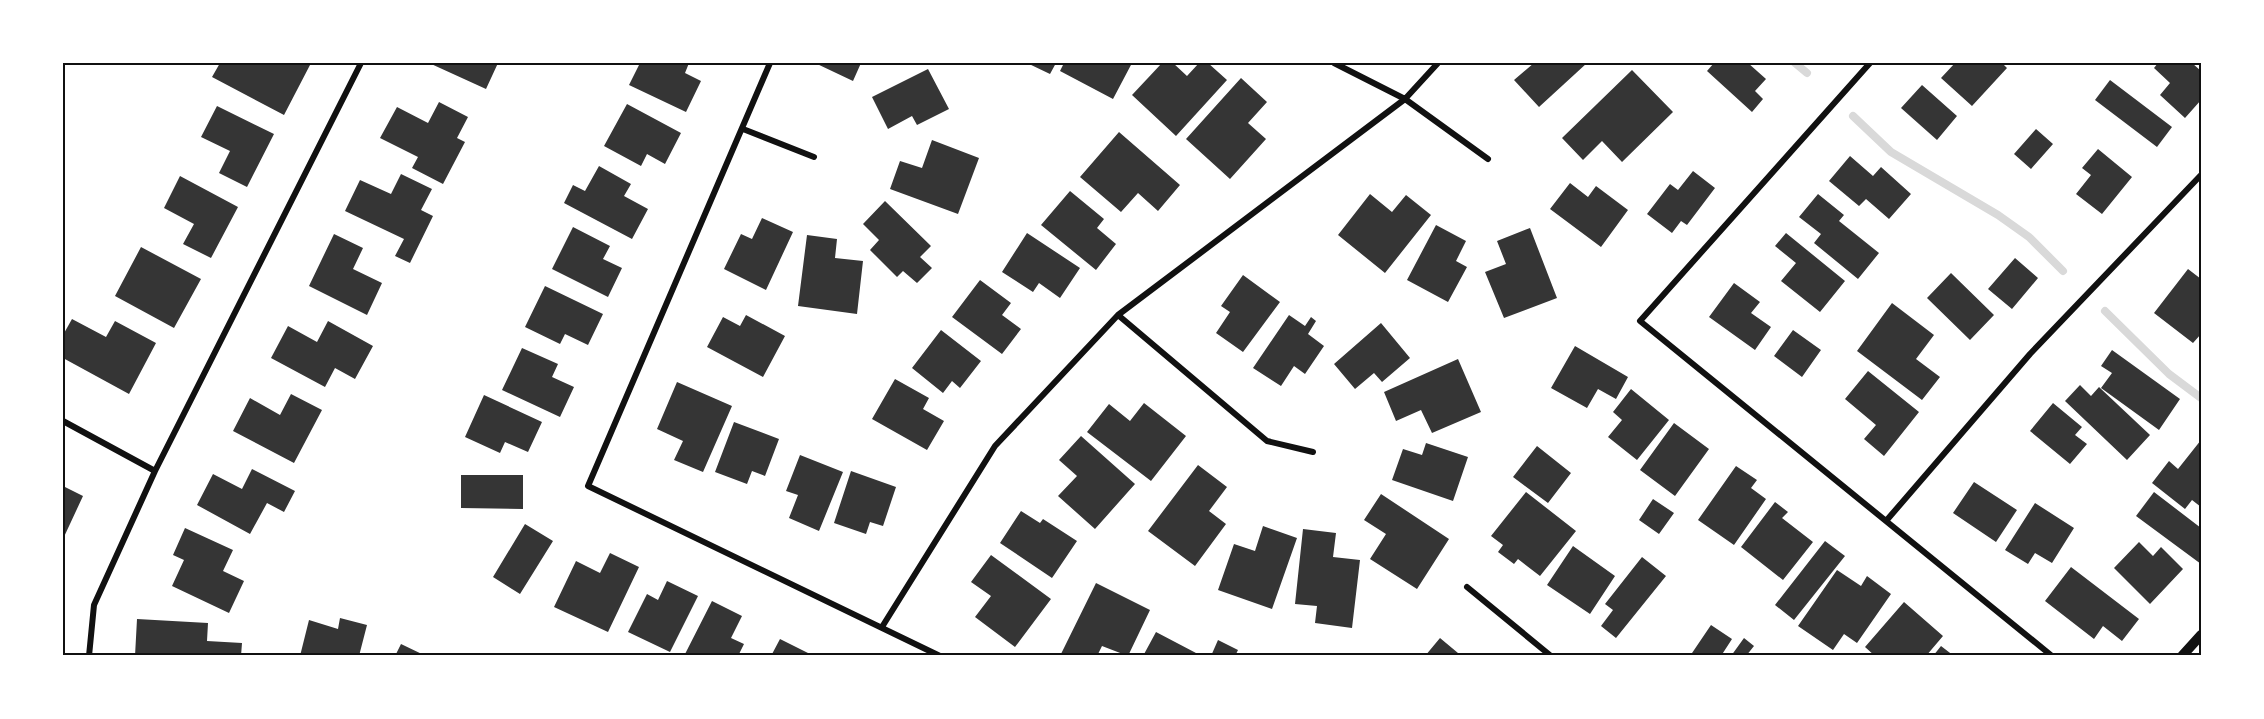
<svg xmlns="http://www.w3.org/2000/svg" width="2264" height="719" viewBox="0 0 2264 719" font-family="Barlow,sans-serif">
<rect width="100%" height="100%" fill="#fff"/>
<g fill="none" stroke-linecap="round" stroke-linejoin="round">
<!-- stream -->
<path stroke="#d9d9d9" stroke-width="8" d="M 1795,63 L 1807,73
M 1853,116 L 1891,152 L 1998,215 L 2029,237 L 2063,271
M 2105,311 L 2169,374 L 2201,398"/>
</g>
<!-- building -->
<path fill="#353535" d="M 220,63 L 306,63 L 310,65 L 284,115 L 212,77 Z
M 429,63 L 498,63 L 486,89 Z
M 640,63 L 689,63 L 685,73 L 701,81 L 686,112 L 629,85 Z
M 815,63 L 861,63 L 853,81 Z
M 1027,63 L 1056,63 L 1050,74 Z
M 1064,63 L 1132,63 L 1113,99 L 1060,71 Z
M 1162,63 L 1173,63 L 1187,76 L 1199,63 L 1208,63 L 1227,80 L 1176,136 L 1132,95 Z
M 1534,63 L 1587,63 L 1539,107 L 1514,80 Z
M 1714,63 L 1748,63 L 1766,79 L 1755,91 L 1763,99 L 1752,112 L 1707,71 Z
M 1955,63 L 2002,63 L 2007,68 L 1972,106 L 1941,78 Z
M 2158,63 L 2192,63 L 2201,71 L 2201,100 L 2185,118 L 2160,95 L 2170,83 L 2154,68 Z
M 928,69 L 949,109 L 917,125 L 912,116 L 888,129 L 872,97 Z
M 1632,70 L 1673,112 L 1622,162 L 1602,141 L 1583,160 L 1562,138 Z
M 1241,78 L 1267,102 L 1248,123 L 1266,139 L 1230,179 L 1186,139 Z
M 2110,80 L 2172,127 L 2157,147 L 2095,100 Z
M 1922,85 L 1957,116 L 1937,140 L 1901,108 Z
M 439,102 L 468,117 L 457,138 L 465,142 L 443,184 L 412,168 L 418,157 L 380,138 L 397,107 L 428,123 Z
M 627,104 L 681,133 L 665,164 L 647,154 L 641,166 L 604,146 Z
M 217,106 L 274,134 L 247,187 L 219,173 L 230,151 L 201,137 Z
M 2036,129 L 2053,144 L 2031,169 L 2014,154 Z
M 1119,132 L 1180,185 L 1158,211 L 1138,193 L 1121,212 L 1080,177 Z
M 932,140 L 979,158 L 958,214 L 890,189 L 900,161 L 922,168 Z
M 2098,149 L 2132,177 L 2102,214 L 2076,194 L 2091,175 L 2082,168 Z
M 1850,156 L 1873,176 L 1881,167 L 1911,194 L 1889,219 L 1866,199 L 1859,206 L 1829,181 Z
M 599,166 L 631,184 L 624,196 L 648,209 L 632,239 L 564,203 L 573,185 L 585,191 Z
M 1693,171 L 1715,188 L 1687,225 L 1681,221 L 1672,233 L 1647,214 L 1670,184 L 1678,190 Z
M 401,174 L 432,189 L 421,210 L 433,216 L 410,263 L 395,256 L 404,239 L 345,211 L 360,180 L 391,194 Z
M 180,176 L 238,207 L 211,258 L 183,244 L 194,224 L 164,208 Z
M 1570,183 L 1588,197 L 1596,186 L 1628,210 L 1601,247 L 1550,209 Z
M 1070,191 L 1104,219 L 1097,228 L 1116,244 L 1096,270 L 1041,225 Z
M 1370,194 L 1392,212 L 1406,195 L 1431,215 L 1385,273 L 1338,235 Z
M 1818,194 L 1844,215 L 1839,221 L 1879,253 L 1858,279 L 1814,243 L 1821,234 L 1799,217 Z
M 885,201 L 931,246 L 920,257 L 932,268 L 917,283 L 903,271 L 897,277 L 870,250 L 879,240 L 863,224 Z
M 762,218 L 793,232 L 766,290 L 724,269 L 741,234 L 752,239 Z
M 1436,225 L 1466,241 L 1456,261 L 1467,267 L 1448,302 L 1407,280 Z
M 573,227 L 610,246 L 603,259 L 622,268 L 608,297 L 552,269 Z
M 1530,228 L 1557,298 L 1504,318 L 1485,272 L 1506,264 L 1497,241 Z
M 1027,233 L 1080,268 L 1060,298 L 1039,283 L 1033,292 L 1002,272 Z
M 1786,233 L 1845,281 L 1820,312 L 1781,281 L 1796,263 L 1775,246 Z
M 334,234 L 363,248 L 353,269 L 382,283 L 367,315 L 309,286 Z
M 807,235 L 837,239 L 835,258 L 863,261 L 857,314 L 798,306 Z
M 141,247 L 201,279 L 174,328 L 115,296 Z
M 2015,258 L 2038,278 L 2012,309 L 1988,289 Z
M 2188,269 L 2201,279 L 2201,334 L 2193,343 L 2154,313 Z
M 1951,273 L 1994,315 L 1970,340 L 1927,298 Z
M 1243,275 L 1280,302 L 1243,352 L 1216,333 L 1230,312 L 1221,306 Z
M 980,280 L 1011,303 L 1002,315 L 1021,329 L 1002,354 L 952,317 Z
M 1734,283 L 1760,302 L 1751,313 L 1771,327 L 1755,350 L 1709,317 Z
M 545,286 L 603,314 L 588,345 L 565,334 L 560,344 L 525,327 Z
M 1892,303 L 1934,335 L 1916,359 L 1940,377 L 1922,400 L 1857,351 Z
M 746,315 L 785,336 L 763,377 L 707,347 L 723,317 L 740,326 Z
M 1289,315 L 1305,326 L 1311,317 L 1316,321 L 1308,334 L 1324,346 L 1305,374 L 1294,366 L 1281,386 L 1253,368 Z
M 72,319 L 106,337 L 115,321 L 156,343 L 129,394 L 63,358 L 63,335 Z
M 328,321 L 373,346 L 355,379 L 335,368 L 325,387 L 271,358 L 288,326 L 317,342 Z
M 1381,323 L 1410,358 L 1382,382 L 1374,373 L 1355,389 L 1334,364 Z
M 941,330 L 981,361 L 960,388 L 952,381 L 943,393 L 912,368 Z
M 1793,330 L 1821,350 L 1802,377 L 1774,356 Z
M 1575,346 L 1628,377 L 1616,399 L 1598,389 L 1587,408 L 1551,388 Z
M 522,348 L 558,364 L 552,377 L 574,387 L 560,417 L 502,390 Z
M 2112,350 L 2180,399 L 2159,430 L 2101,388 L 2112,373 L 2101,366 Z
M 1458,359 L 1481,412 L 1432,433 L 1421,410 L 1396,421 L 1384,392 Z
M 1868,371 L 1919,412 L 1884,456 L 1864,439 L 1876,425 L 1845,399 Z
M 895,379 L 929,398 L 923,409 L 944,421 L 927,450 L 872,419 Z
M 677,382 L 732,406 L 703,472 L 674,460 L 683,441 L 657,429 Z
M 2080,385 L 2091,396 L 2099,387 L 2150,435 L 2127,460 L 2065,401 Z
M 1631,389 L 1669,420 L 1637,460 L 1608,437 L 1622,420 L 1613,412 Z
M 291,394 L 322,410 L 294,463 L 233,431 L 250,398 L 280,415 Z
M 484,395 L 542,422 L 528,452 L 505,442 L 500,453 L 465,437 Z
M 1144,403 L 1186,436 L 1151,481 L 1087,432 L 1109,404 L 1130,421 Z
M 2053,403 L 2082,427 L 2075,435 L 2087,444 L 2070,464 L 2030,431 Z
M 734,422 L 779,439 L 765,476 L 752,471 L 747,484 L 715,472 Z
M 1674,423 L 1709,449 L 1675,496 L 1640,470 Z
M 1081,436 L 1135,484 L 1095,529 L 1058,496 L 1077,476 L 1059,460 Z
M 2201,440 L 2201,507 L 2192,500 L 2185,509 L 2152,483 L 2169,461 L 2178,469 Z
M 1426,443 L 1468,457 L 1453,501 L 1392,480 L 1403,449 L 1422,455 Z
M 1537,446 L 1571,473 L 1548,503 L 1513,477 Z
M 800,455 L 843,472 L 819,531 L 789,518 L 798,495 L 786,491 Z
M 1198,465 L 1227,487 L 1209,511 L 1226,524 L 1195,566 L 1148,531 Z
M 1736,466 L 1757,480 L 1751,488 L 1766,499 L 1734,545 L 1698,520 Z
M 252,469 L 295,491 L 284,512 L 267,503 L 250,534 L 197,505 L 213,474 L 242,489 Z
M 851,471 L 896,487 L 883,526 L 870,522 L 866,534 L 834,523 Z
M 461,475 L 523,475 L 523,509 L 461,508 Z
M 1974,482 L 2017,510 L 1996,542 L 1953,513 Z
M 63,486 L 83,496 L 63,539 Z
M 1526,492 L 1576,531 L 1540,576 L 1518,559 L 1514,564 L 1498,552 L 1503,545 L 1491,536 Z
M 2154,492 L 2201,528 L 2201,564 L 2136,516 Z
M 1381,494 L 1449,539 L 1417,589 L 1370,559 L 1386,534 L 1364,520 Z
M 1653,499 L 1674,513 L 1659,534 L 1639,520 Z
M 1775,502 L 1788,512 L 1782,518 L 1813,542 L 1783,580 L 1741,547 Z
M 2035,503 L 2074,528 L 2052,563 L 2035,553 L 2028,564 L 2005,550 Z
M 1021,511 L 1040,523 L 1043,519 L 1077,541 L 1052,578 L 1000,543 Z
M 525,524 L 553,541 L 520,594 L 493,577 Z
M 1263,526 L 1297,538 L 1272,609 L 1218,590 L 1234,544 L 1255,551 Z
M 185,528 L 233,550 L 223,571 L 244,581 L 229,613 L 172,586 L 184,560 L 173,555 Z
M 1303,529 L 1336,533 L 1333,557 L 1360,560 L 1352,628 L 1315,623 L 1317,606 L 1295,604 Z
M 1825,541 L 1845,556 L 1794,620 L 1775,605 Z
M 2139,542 L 2153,556 L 2161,547 L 2183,569 L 2150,604 L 2114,568 Z
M 1573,546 L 1615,576 L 1590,614 L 1547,585 Z
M 610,553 L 639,567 L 608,632 L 554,607 L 576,561 L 600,573 Z
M 991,555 L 1051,599 L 1015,647 L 975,617 L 991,596 L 971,582 Z
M 1642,557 L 1666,576 L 1616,638 L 1601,626 L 1613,610 L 1605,604 Z
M 2071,567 L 2139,619 L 2122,641 L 2103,626 L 2094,639 L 2045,601 Z
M 1837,570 L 1861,586 L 1867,576 L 1891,594 L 1857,643 L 1844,634 L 1833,650 L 1798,626 Z
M 667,581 L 698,596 L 670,652 L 628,632 L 647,594 L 658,600 Z
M 1096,583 L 1150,610 L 1128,656 L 1102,646 L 1097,656 L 1060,656 Z
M 712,601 L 742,616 L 731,638 L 744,644 L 738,656 L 684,656 Z
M 1904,602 L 1943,636 L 1926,656 L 1875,656 L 1865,647 Z
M 340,618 L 367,625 L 359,656 L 300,656 L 309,620 L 338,629 Z
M 137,619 L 208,623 L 207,641 L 242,643 L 241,656 L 135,656 Z
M 1711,625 L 1732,639 L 1721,656 L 1690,656 Z
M 1156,632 L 1196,653 L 1195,656 L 1143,656 Z
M 1440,638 L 1458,653 L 1455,656 L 1425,656 Z
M 1744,638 L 1754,646 L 1746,656 L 1731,656 Z
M 780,639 L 810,654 L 810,656 L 771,656 Z
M 1218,640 L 1238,650 L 1235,656 L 1211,656 Z
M 401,644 L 426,656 L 395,656 Z
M 1941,646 L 1954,656 L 1933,656 Z"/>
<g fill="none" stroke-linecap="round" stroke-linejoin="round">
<!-- minor -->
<path stroke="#111" stroke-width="6" d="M 770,63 L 588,486 L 940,656
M 1334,63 L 1405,99 L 1488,159
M 1870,63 L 1640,321 L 2052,656
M 743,129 L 814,157
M 1118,315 L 1267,441 L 1313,452
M 63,421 L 155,471
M 1886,521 L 2030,354 L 2201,175
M 1467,587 L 1551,656
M 882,627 L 995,446 L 1118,315 L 1405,99 L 1438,63
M 89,656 L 94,605 L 155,471 L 361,63"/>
<!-- tertiary -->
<path stroke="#111" stroke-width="10" d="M 2182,656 L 2201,635"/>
</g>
<!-- border -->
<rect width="2264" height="719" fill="none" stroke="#ffffff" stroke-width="129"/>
<rect x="64" y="64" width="2136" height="590" fill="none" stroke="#111" stroke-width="2"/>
</svg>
